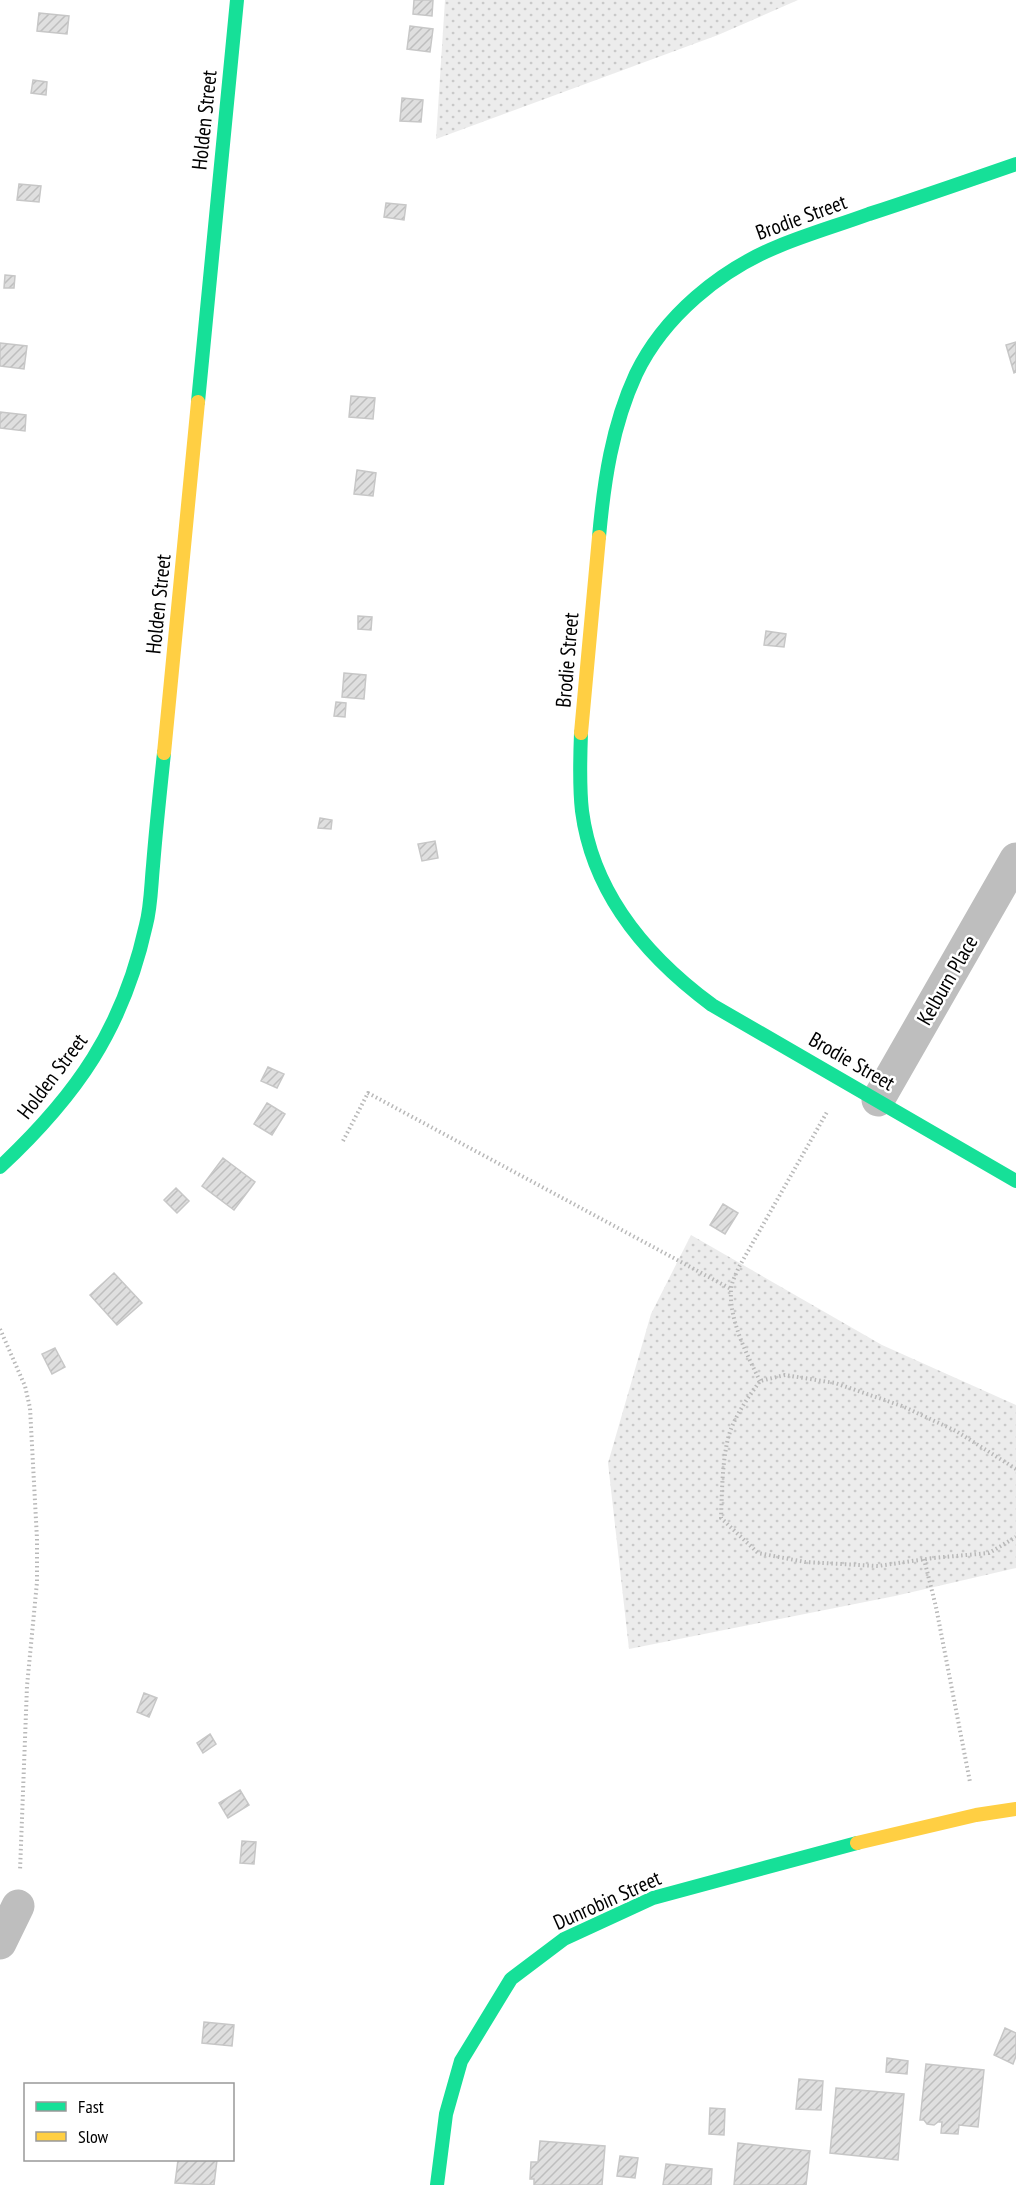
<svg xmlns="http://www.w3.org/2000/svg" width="1016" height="2185" viewBox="0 0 1016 2185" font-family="'PT Sans Narrow',sans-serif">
<defs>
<pattern id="grass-dots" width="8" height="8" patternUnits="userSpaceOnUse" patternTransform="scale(1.5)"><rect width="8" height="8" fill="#ececec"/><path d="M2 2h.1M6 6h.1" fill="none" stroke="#c9c9c9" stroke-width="1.8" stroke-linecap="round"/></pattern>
<pattern id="building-hatch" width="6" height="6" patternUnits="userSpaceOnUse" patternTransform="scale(1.5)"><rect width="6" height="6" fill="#dfdfdf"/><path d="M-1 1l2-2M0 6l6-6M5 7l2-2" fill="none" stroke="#bebebe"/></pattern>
</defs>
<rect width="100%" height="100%" fill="#fff"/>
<!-- grass -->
<path fill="url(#grass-dots)" d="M 445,0 L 798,0 L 718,35 L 436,139 Z
M 691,1235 L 882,1345 L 1016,1405 L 1016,1568 L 895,1596 L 629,1649 L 608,1463 L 651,1314 Z"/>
<!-- building -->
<path fill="url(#building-hatch)" stroke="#c7c7c7" stroke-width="1.5" d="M 414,0 L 433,0 L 432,16 L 413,14 Z
M 39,13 L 69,16 L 67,34 L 37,31 Z
M 410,26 L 433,29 L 430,52 L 407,49 Z
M 33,80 L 47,82 L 46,95 L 31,93 Z
M 402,98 L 423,100 L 421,122 L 400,121 Z
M 19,184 L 41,186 L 39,202 L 17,200 Z
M 386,203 L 406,205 L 404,220 L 384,217 Z
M 5,275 L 15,276 L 14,288 L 4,288 Z
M 1016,342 L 1016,372 L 1014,373 L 1006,345 Z
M 0,343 L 27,346 L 24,369 L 0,366 Z
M 351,396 L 375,398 L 373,419 L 349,417 Z
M 0,412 L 26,415 L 25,431 L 0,428 Z
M 357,470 L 376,473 L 373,496 L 354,494 Z
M 358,616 L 372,617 L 371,630 L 358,629 Z
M 766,631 L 786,634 L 784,647 L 764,645 Z
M 344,673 L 366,675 L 364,699 L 342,697 Z
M 336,702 L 346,703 L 345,717 L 334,716 Z
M 320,818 L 332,820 L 331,829 L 318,828 Z
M 435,841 L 438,858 L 422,861 L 418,844 Z
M 268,1067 L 284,1074 L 277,1088 L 261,1081 Z
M 267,1103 L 285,1114 L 272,1135 L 254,1124 Z
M 223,1158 L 255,1182 L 234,1210 L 202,1186 Z
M 176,1188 L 189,1201 L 177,1213 L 164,1200 Z
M 723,1204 L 738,1213 L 725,1234 L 710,1225 Z
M 114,1273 L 142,1303 L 117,1325 L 90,1295 Z
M 55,1348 L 65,1367 L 52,1374 L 42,1354 Z
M 144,1693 L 157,1698 L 149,1717 L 137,1712 Z
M 210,1734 L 216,1744 L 203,1753 L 197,1743 Z
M 240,1790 L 249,1805 L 228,1818 L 219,1803 Z
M 242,1841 L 256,1842 L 254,1864 L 240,1863 Z
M 204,2022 L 234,2025 L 232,2046 L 202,2043 Z
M 1005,2028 L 1016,2033 L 1016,2056 L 1013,2064 L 994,2055 Z
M 887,2058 L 908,2061 L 907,2074 L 886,2072 Z
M 926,2064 L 984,2070 L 978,2127 L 959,2125 L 958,2134 L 941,2133 L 942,2122 L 938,2122 L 934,2125 L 927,2124 L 924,2120 L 920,2120 Z
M 799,2079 L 823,2081 L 821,2110 L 796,2109 Z
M 836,2088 L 904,2094 L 898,2160 L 830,2153 Z
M 710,2108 L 725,2109 L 724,2135 L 709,2134 Z
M 540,2141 L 605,2146 L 602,2185 L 534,2185 L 534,2179 L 530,2179 L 531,2162 L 538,2162 Z
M 738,2143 L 810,2151 L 806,2185 L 734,2185 Z
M 620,2156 L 638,2158 L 635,2178 L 617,2176 Z
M 178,2160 L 217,2160 L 214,2185 L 175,2183 Z
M 666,2164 L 712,2169 L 711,2185 L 663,2185 Z"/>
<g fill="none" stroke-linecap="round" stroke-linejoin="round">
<!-- path -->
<path stroke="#b9b9b9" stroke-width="4" stroke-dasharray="1.5 3" stroke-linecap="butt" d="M 343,1141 L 368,1093 L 731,1289
M 0,1329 L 25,1386 L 30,1408 L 37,1539 L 37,1582 L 27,1686 L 20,1871
M 760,1381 C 747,1355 729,1320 731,1290 C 731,1283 736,1274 739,1267 L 827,1112
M 1016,1469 L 956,1431 L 902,1406 L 835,1383 L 785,1375 L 760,1381 C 747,1399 731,1421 727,1443 C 722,1467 722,1493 721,1518 L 758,1553 L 805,1562 L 878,1566 L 933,1558 L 989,1553 L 1016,1537
M 924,1559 L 936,1607 L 970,1782"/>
<!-- street -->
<path stroke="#bebebe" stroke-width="33" d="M 878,1100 L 1016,859
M 0,1943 L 18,1906"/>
<!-- fast -->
<path stroke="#16e098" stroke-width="14" d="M 198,402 L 237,0
M 599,537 C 604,481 612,426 636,374 C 664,316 720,270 779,246 C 808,234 839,225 869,214 C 918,198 967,181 1016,164
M 581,733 C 580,759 579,785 582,811 C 593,895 647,957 712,1005 L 1016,1181
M 0,1167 C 77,1095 123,1029 146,925 C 151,906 151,886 153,866 C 156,828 160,791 164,753
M 437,2185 L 446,2114 L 461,2061 L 511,1979 L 564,1939 L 653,1898 L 857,1843"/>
<!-- slow -->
<path stroke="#ffcf43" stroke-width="14" d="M 581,733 L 599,537
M 164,753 L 198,402
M 857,1843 L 976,1815 L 1016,1809"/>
</g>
<g text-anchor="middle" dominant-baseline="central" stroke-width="5" stroke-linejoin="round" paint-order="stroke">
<!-- street labels -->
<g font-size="21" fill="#000" stroke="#fff">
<text transform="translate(204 120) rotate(-84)">Holden Street</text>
<text transform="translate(801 217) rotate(-20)">Brodie Street</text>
<text transform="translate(158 604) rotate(-84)">Holden Street</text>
<text transform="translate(567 660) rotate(-85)">Brodie Street</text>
<text transform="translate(947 980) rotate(-60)">Kelburn Place</text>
<text transform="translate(852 1061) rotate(30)">Brodie Street</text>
<text transform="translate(52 1076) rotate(-53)">Holden Street</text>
<text transform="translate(607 1900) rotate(-24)">Dunrobin Street</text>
</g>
</g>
<!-- legend -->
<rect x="24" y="2083" width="210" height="78" fill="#ffffff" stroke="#999999" stroke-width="1.5"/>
<rect x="36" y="2102" width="30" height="9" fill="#16e098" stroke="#999999" stroke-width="1.5"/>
<text x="78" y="2113" font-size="18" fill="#000000">Fast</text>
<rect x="36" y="2132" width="30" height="9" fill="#ffcf43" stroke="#999999" stroke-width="1.5"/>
<text x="78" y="2143" font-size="18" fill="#000000">Slow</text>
</svg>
